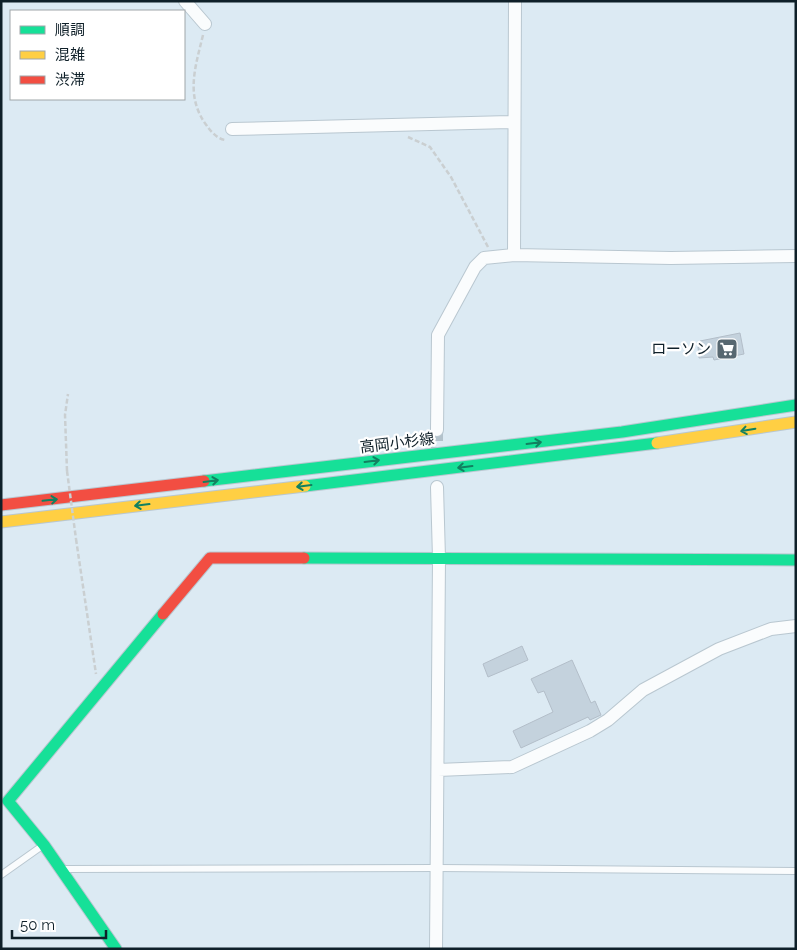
<svg xmlns="http://www.w3.org/2000/svg" width="797" height="950" viewBox="0 0 797 950" font-family="Raleway,'Noto Sans JP',sans-serif">
<rect width="100%" height="100%" fill="#dceaf3"/>
<!-- building -->
<path fill="#c4d2dd" stroke="#b3bec9" d="M 740,333 L 744,354 L 714,360 L 713,357 L 699,358 L 698,347 L 701,347 L 700,341 Z
M 522,646 L 528,660 L 488,677 L 483,664 Z
M 572,660 L 591,703 L 595,701 L 601,715 L 590,720 L 588,717 L 521,748 L 513,731 L 553,712 L 544,691 L 538,693 L 531,679 Z"/>
<g fill="none" stroke-linecap="round" stroke-linejoin="round">
<!-- street-tunnel -->
<path stroke="#b3c2cb" stroke-width="12" stroke-dasharray="12 6" stroke-linecap="butt" d="M 437,459 L 437,430"/>
<!-- lane casing -->
<g stroke="#b9c7d0" stroke-width="8">
<path id="lane" d="M 65,869 L 437,868 L 796,871
M 1,875 L 42,846"/>
</g>
<!-- street casing -->
<g stroke="#b9c7d0" stroke-width="14">
<path id="street" d="M 185,1 L 205,24
M 232,129 L 514,122
M 514,255 L 515,1
M 437,430 L 438,335 L 475,267 L 484,258 L 514,255 L 671,258 L 796,256
M 438,770 L 512,767 L 590,731 L 608,720 L 643,690 L 719,649 L 771,629 L 796,626
M 436,949 L 439,558 L 437,487"/>
</g>
<!-- fast casing -->
<g stroke="#b9c7d0" stroke-width="13">
<path id="fast" d="M 204,481 L 622,432 L 796,405
M 305,486 L 657,443
M 304,558 L 796,560
M 116,949 L 44,845 L 8,801 L 163,614"/>
</g>
<!-- slow casing -->
<g stroke="#b9c7d0" stroke-width="13">
<path id="slow" d="M 657,443 L 796,422
M 1,522 L 305,486"/>
</g>
<!-- jam casing -->
<g stroke="#b9c7d0" stroke-width="13">
<path id="jam" d="M 1,505 L 204,481
M 163,614 L 210,558 L 304,558"/>
</g>
<!-- path -->
<path stroke="#cacfd1" stroke-width="2.5" stroke-dasharray="5 2.5" stroke-linecap="butt" d="M 203,35 C 195,68 185,97 207,126 C 211,132 218,139 225,140
M 408,137 L 430,147 L 451,177 L 488,247
M 67,471 L 65,415 L 68,394
M 76,539 L 96,674"/>
<!-- lane -->
<use href="#lane" stroke="#fafcfd" stroke-width="6"/>
<!-- street -->
<use href="#street" stroke="#fafcfd" stroke-width="12"/>
<!-- fast -->
<use href="#fast" stroke="#16e098" stroke-width="11"/>
<!-- slow -->
<use href="#slow" stroke="#ffcf43" stroke-width="11"/>
<!-- jam -->
<use href="#jam" stroke="#f24e42" stroke-width="11"/>
<!-- path-bridge -->
<path stroke="#cacfd1" stroke-width="2.5" stroke-dasharray="5 2.5" stroke-linecap="butt" d="M 67,471 L 76,539"/>
</g>
<!-- one-way arrows -->
<defs><path id="oneway-shaft" d="M-6 0H5M1.5-3L5.5 0L1.5 3" fill="none" stroke-width="1.6" stroke-linecap="round" stroke-linejoin="round" transform="scale(1.25)"/></defs>
<g stroke="#128060">
<use href="#oneway-shaft" transform="translate(748 430) rotate(170)"/>
<use href="#oneway-shaft" transform="translate(534 443) rotate(-7)"/>
<use href="#oneway-shaft" transform="translate(372 461) rotate(-7)"/>
<use href="#oneway-shaft" transform="translate(465 467) rotate(173)"/>
<use href="#oneway-shaft" transform="translate(211 481) rotate(-7)"/>
<use href="#oneway-shaft" transform="translate(304 486) rotate(173)"/>
<use href="#oneway-shaft" transform="translate(50 500) rotate(-6)"/>
<use href="#oneway-shaft" transform="translate(142 505) rotate(173)"/>
</g>
<!-- icons -->
<defs>
<g id="supermarket-square" transform="scale(1.125)"><rect x="-9" y="-9" width="18" height="18" rx="4" fill="#576770" stroke="#fff"/><path d="M-6-5.5h2.5l.6 2H6L4.5 2H-2.5L-4.4-4H-6ZM-1.5 3.2a1.3 1.3 0 1 0 .1 0ZM3 3.2a1.3 1.3 0 1 0 .1 0Z" fill="#fff"/></g>
</defs>
<g fill-rule="evenodd">
<use href="#supermarket-square" x="727" y="349"/>
</g>
<g text-anchor="middle" dominant-baseline="central" stroke-width="4.5" stroke-linejoin="round" paint-order="stroke">
<!-- poi labels -->
<g font-size="15" fill="#0f2029" stroke="#fff" text-anchor="end">
<text x="711" y="349">ローソン</text>
</g>
<!-- street labels -->
<g font-size="15" fill="#0f2029" stroke="#fff">
<text transform="translate(397 443) rotate(-7)">高岡小杉線</text>
</g>
</g>
<!-- border -->
<rect width="797" height="950" fill="none" stroke="#0f2029" stroke-width="5"/>
<!-- legend -->
<rect x="10" y="10" width="175" height="90" fill="#ffffff" stroke="#9fa6a9"/>
<rect x="20" y="26" width="25" height="8" fill="#16e098" stroke="#9fa6a9"/>
<text x="55" y="35" font-size="15" fill="#0f2029">順調</text>
<rect x="20" y="51" width="25" height="8" fill="#ffcf43" stroke="#9fa6a9"/>
<text x="55" y="60" font-size="15" fill="#0f2029">混雑</text>
<rect x="20" y="76" width="25" height="8" fill="#f24e42" stroke="#9fa6a9"/>
<text x="55" y="85" font-size="15" fill="#0f2029">渋滞</text>
<!-- scale -->
<path d="M12 930v8h94v-8" fill="none" stroke="#0f2029" stroke-width="2.5"/>
<text x="20" y="930" font-size="15" fill="#0f2029" stroke="#ffffff" stroke-width="4" paint-order="stroke">50 m</text>
</svg>
